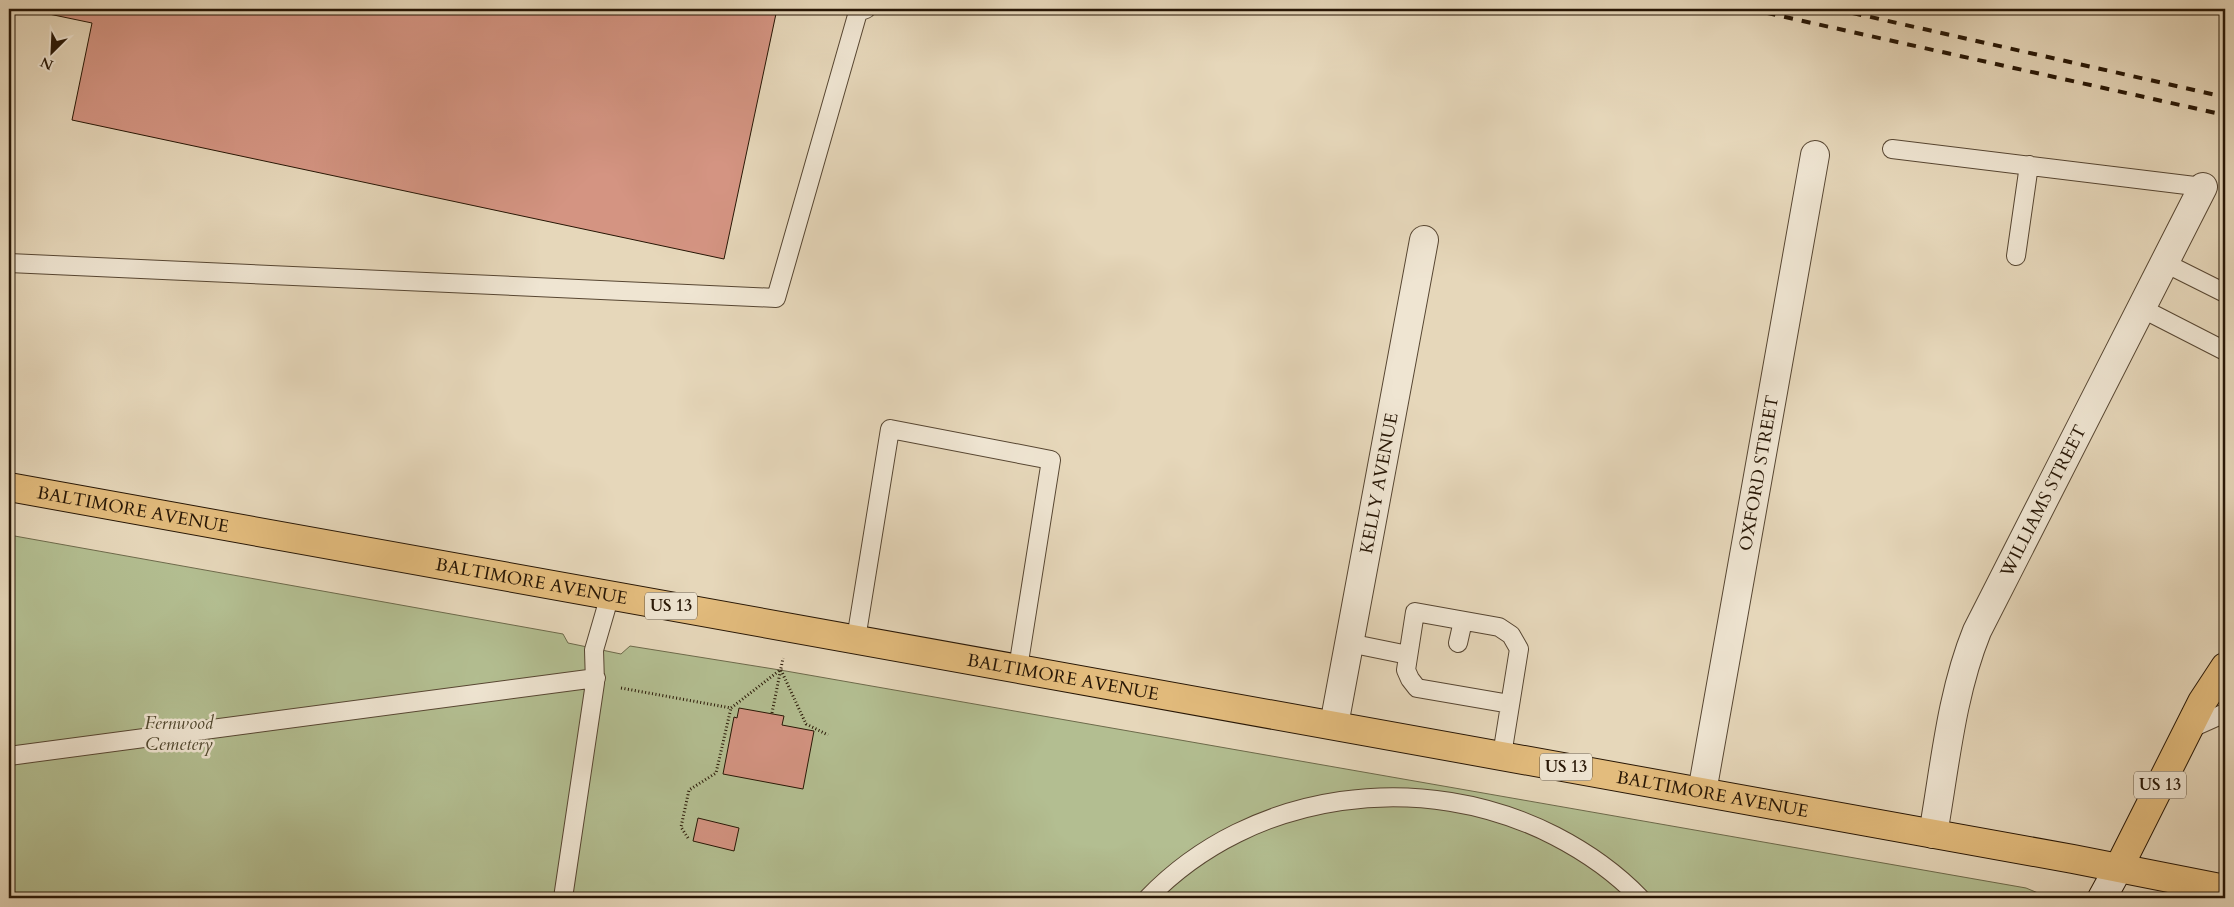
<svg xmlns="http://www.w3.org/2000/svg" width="2234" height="907" viewBox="0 0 2234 907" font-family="Cardo,serif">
<rect width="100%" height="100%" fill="#e6d7ba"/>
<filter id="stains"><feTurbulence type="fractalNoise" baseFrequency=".004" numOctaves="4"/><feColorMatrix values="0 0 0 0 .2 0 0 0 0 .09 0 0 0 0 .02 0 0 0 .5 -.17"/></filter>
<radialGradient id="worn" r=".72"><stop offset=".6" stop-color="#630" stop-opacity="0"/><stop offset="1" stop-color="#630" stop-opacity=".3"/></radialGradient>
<!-- green -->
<path fill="#b3be91" stroke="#6d6a4b" d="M 9,535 L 563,634 L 568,643 L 621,654 L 630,646 L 780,670 L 2026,888 L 2050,898 L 9,898 Z"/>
<!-- building -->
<path fill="#d49482" stroke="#271605" d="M 25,9 L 777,9 L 724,259 L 72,120 L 92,23 Z
M 739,708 L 784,716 L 782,725 L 814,731 L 803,789 L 723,774 L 734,717 L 737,718 Z
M 698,818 L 739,828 L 734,851 L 693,841 Z"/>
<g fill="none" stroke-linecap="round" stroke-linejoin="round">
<!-- lane casing -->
<g stroke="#574632" stroke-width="20">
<path id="lane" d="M 1892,149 L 2203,187
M 2016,256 L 2029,165
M 9,263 L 776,298 L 858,12 L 866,9
M 2165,263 L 2225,293
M 2141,308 L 2225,351
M 856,639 L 890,429 L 1051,460 L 1018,668
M 1349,643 L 1408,655
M 1458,643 L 1463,621
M 2187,730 L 2225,713
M 1502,755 L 1519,649 L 1511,635 L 1499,627 L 1415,612 L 1406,670 L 1410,679 L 1417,688 L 1510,704
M 9,756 L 596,678
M 563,898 L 595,683 L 594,650 L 610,595
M 1148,898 C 1252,790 1423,768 1555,836 C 1586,852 1616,873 1640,898"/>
</g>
<!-- street casing -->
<g stroke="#574632" stroke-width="30">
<g id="street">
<path id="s1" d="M 1334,725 L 1424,240"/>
<path id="s2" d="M 1702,792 L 1815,155"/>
<path id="s3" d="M 1933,834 C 1945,766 1951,695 1977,631 L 2203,187"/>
</g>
</g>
<!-- secondary casing -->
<g stroke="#271605" stroke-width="30">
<path id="secondary" d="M 2102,898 L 2119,867"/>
</g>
<!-- primary casing -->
<g stroke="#271605" stroke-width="30">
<g id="primary">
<path id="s4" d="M 9,487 L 2073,859 L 2225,889"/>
<path d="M 2119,867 L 2202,702 L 2225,667"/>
</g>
</g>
<!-- path -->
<path stroke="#271605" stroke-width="3" stroke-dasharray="1 2.5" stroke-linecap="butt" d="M 781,670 L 806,724 L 828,735
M 621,688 L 731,708 L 780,670
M 772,713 L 783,658
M 688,838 L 681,827 L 689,790 L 716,773 L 731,708"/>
<!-- lane -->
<use href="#lane" stroke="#efe5d2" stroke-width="18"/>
<!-- street -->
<use href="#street" stroke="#efe5d2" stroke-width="28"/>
<!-- secondary -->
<use href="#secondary" stroke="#efe5d2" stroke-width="28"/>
<!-- primary -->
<use href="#primary" stroke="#e3bc7d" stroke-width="28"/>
<!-- rail -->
<path stroke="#271605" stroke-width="4" stroke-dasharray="9 9" stroke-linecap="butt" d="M 1749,9 L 2225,115
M 1835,9 L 2225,97"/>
</g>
<g text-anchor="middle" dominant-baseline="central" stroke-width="5" stroke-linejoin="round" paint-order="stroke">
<!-- shield labels -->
<g fill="#efe5d2" stroke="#635442" stroke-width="1">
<rect x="645" y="592.5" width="52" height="27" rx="4"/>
<rect x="1540" y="753.5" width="52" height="27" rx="4"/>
<rect x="2134" y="771.5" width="52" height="27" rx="4"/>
</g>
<g font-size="16" font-weight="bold" fill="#271605">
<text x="671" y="606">US 13</text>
<text x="1566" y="767">US 13</text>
<text x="2160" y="785">US 13</text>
</g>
<!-- street labels -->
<g font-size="18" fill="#271605" stroke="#efe5d2">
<text stroke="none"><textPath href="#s2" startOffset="324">OXFORD STREET</textPath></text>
<text stroke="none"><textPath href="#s1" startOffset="246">KELLY AVENUE</textPath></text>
<text stroke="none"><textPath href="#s3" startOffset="354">WILLIAMS STREET</textPath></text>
<text stroke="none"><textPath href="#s4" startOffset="126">BALTIMORE AVENUE</textPath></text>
<text stroke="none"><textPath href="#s4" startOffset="531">BALTIMORE AVENUE</textPath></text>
<text stroke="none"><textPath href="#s4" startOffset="1071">BALTIMORE AVENUE</textPath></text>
<text stroke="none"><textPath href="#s4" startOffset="1731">BALTIMORE AVENUE</textPath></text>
</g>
<!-- park labels -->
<g font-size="18" font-style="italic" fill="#51482f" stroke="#efe5d2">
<text x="179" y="723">Fernwood<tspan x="179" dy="21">Cemetery</tspan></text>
</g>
</g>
<!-- margin -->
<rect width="2234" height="907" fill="none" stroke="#e6d7ba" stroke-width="30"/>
<rect x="10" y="10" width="2214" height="887" fill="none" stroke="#271605" stroke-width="2.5"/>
<rect x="15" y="15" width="2204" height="877" fill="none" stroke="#271605"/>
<!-- north arrow -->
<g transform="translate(52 52) rotate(204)" stroke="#efe5d2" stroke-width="4" paint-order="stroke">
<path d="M0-4L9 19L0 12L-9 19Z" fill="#271605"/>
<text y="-8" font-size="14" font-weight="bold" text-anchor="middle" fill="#271605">N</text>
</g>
<rect width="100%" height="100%" filter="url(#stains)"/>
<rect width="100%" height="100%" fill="url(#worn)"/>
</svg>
